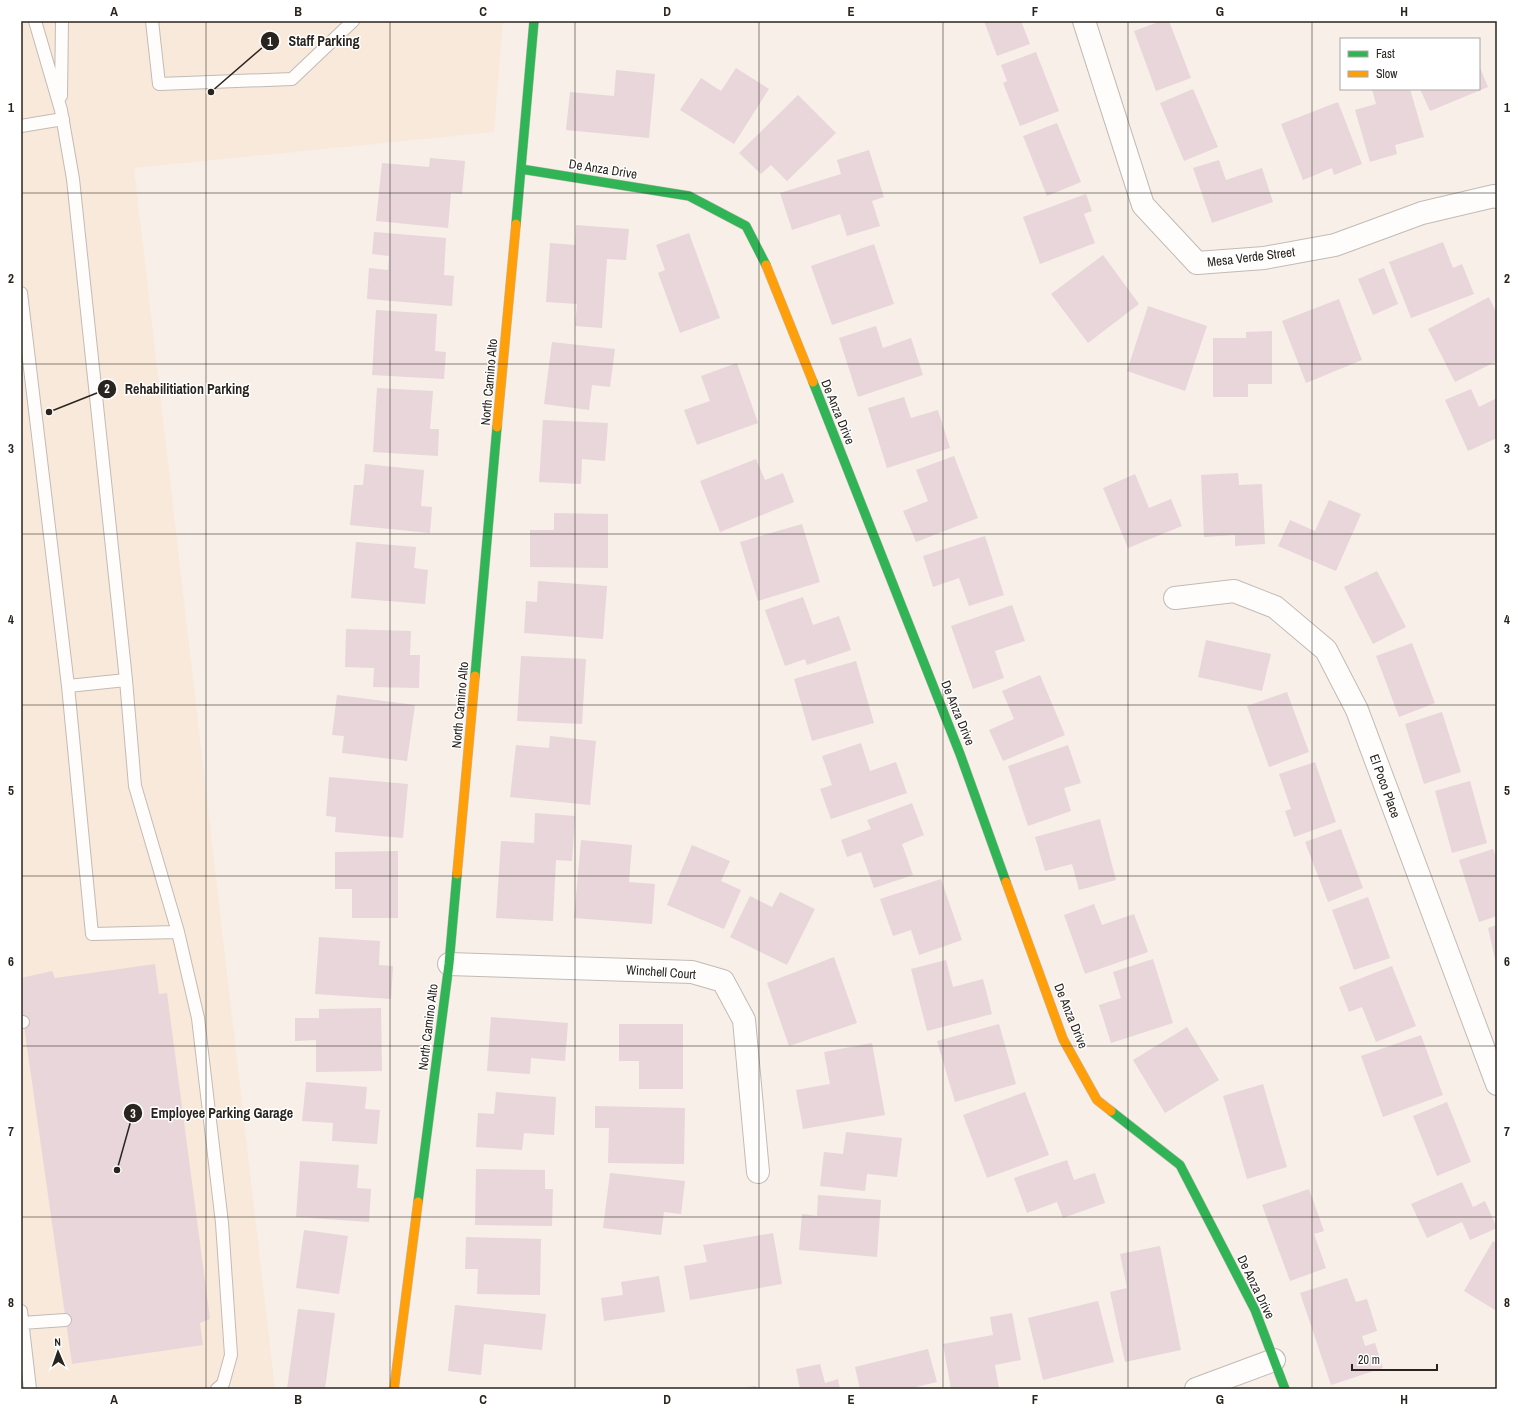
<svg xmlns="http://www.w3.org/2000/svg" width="1518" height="1410" viewBox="0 0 1518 1410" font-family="'Archivo Narrow',sans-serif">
<rect width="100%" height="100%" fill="#f7efe8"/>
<!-- built -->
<path fill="#f9e9da" d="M 21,21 L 503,21 L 494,132 L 134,168 L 275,1389 L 21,1389 Z"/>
<!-- building -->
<path fill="#e8d6da" d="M 984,21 L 1021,21 L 1030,44 L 997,56 Z
M 1161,21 L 1169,21 L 1191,78 L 1156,91 L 1134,31 Z
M 1036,52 L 1059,111 L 1020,126 L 1003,83 L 1007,81 L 1001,65 Z
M 1479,65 L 1488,87 L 1430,111 L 1420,89 L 1479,89 Z
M 736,68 L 769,89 L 734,144 L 680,110 L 701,78 L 721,91 Z
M 616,70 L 655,74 L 649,138 L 566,130 L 570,92 L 614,96 Z
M 1193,89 L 1218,147 L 1184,161 L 1160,103 Z
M 1372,89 L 1410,89 L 1424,137 L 1395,145 L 1397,154 L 1370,162 L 1355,110 L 1376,104 Z
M 798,95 L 836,133 L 787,181 L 771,165 L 761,174 L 739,153 Z
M 1338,102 L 1362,164 L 1334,175 L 1332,168 L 1303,180 L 1281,124 Z
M 1057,123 L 1081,182 L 1047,196 L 1023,136 Z
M 869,150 L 884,197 L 872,201 L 880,226 L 847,236 L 840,214 L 792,230 L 780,193 L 841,174 L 837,160 Z
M 430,158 L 465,161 L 462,194 L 451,193 L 448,228 L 376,221 L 382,163 L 429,167 Z
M 1219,160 L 1226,180 L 1262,168 L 1273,202 L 1212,223 L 1193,168 Z
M 1086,194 L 1092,211 L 1084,214 L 1095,243 L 1040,264 L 1023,217 Z
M 576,225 L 629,229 L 626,260 L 607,259 L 602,328 L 575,326 L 577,304 L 546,302 L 550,243 L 575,245 Z
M 374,232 L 446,238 L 444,275 L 454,276 L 452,306 L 367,299 L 369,268 L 388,270 L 389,256 L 372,254 Z
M 689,233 L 720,318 L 680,333 L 658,273 L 665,270 L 656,245 Z
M 1443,242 L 1453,268 L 1462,264 L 1474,294 L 1411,318 L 1389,262 Z
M 874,244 L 894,304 L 832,325 L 811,266 Z
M 1103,255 L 1139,304 L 1088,343 L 1051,294 Z
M 1384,268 L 1398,304 L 1373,315 L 1358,279 Z
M 1489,297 L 1497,314 L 1497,361 L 1455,382 L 1428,329 Z
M 1339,299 L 1362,360 L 1306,383 L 1282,321 Z
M 1148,306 L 1207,326 L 1185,391 L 1127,371 Z
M 376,310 L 437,314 L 435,351 L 446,352 L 444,379 L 372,375 Z
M 876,326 L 883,348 L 911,338 L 923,375 L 858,397 L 839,338 Z
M 1272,331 L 1272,384 L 1248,384 L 1248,397 L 1213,397 L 1213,338 L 1246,338 L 1246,332 Z
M 552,342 L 615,349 L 610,387 L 592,385 L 589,410 L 544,404 Z
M 737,363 L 758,423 L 697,445 L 684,410 L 710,401 L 701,376 Z
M 377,388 L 433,391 L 430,429 L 439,429 L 438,456 L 373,452 Z
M 1471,389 L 1479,407 L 1497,398 L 1497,438 L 1468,451 L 1445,400 Z
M 904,397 L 911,418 L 938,410 L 950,448 L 887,468 L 868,408 Z
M 543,420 L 608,423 L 605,461 L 582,459 L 581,484 L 539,482 Z
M 954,456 L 978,518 L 916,542 L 903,511 L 928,501 L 916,470 Z
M 756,459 L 765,480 L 783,473 L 794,502 L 720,532 L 700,481 Z
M 365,464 L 424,470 L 421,506 L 432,507 L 430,533 L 350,525 L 354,485 L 363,485 Z
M 1238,473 L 1239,485 L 1262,484 L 1265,544 L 1235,546 L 1235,535 L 1204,537 L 1201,475 Z
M 1135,474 L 1149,508 L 1171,499 L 1182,526 L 1128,548 L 1103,488 Z
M 1329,500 L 1361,514 L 1336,571 L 1278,546 L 1290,520 L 1315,531 Z
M 554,513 L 608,514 L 608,568 L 530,567 L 530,530 L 554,530 Z
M 802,524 L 820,582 L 758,601 L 740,542 Z
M 985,536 L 1004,595 L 969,606 L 959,578 L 933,587 L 923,556 Z
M 356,542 L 416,547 L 414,568 L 428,570 L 425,604 L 351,598 Z
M 1377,571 L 1406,627 L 1373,644 L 1344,587 Z
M 538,581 L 607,586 L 603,639 L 524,633 L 526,601 L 537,602 Z
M 803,597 L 813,625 L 839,616 L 851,650 L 807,665 L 805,659 L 785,666 L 765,610 Z
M 1012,605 L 1025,641 L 995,651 L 1004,678 L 973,689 L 951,626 Z
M 346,629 L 411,631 L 410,655 L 420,655 L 419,688 L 373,687 L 374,668 L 345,667 Z
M 1206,640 L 1271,654 L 1262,691 L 1198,677 Z
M 1412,643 L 1435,703 L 1399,717 L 1376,656 Z
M 521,656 L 586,659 L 582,724 L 517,721 Z
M 856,661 L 874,723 L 812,741 L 794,679 Z
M 1040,675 L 1065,735 L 1003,761 L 989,730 L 1014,719 L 1002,691 Z
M 1287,692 L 1309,752 L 1269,767 L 1247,706 Z
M 337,695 L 415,705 L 407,761 L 342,753 L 344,736 L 332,735 Z
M 1442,712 L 1461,772 L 1424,784 L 1405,724 Z
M 550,736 L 596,741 L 590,805 L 510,797 L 516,745 L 549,748 Z
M 861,743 L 870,771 L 896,762 L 907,793 L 831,819 L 820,789 L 832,785 L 822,756 Z
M 1068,745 L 1081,783 L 1064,788 L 1071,811 L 1028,826 L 1008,766 Z
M 1315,762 L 1336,822 L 1294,837 L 1285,811 L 1291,809 L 1279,774 Z
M 329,777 L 408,784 L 403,838 L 335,832 L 336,817 L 326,816 Z
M 1470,781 L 1487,843 L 1452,853 L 1435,791 Z
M 912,803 L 924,835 L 902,844 L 913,875 L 874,888 L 861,852 L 847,857 L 841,840 L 871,829 L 867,820 Z
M 535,813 L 575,816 L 572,861 L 556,860 L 553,921 L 496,918 L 501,841 L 534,843 Z
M 1100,819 L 1116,880 L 1079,890 L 1072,864 L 1045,871 L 1035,837 Z
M 1341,829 L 1363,888 L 1328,902 L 1305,842 Z
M 581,840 L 632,845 L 629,882 L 655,884 L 652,924 L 574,918 Z
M 692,845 L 730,861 L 721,881 L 741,890 L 724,929 L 667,905 Z
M 1493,849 L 1497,860 L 1497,916 L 1479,922 L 1459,860 Z
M 398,851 L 398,918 L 352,918 L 352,889 L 335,889 L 335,852 Z
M 941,879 L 962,940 L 919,955 L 911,930 L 893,936 L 880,899 Z
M 780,892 L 815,909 L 787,965 L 730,937 L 750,896 L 772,907 Z
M 1368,897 L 1390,958 L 1354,970 L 1332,910 Z
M 1094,904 L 1102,925 L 1134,914 L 1148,952 L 1085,974 L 1064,915 Z
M 1497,925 L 1497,963 L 1496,963 L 1488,928 Z
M 319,937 L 380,941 L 379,965 L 393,966 L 391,999 L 315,994 Z
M 834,957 L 857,1023 L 789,1046 L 767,983 Z
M 1153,959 L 1173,1023 L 1111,1043 L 1099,1005 L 1121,998 L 1113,972 Z
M 946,960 L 953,987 L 983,979 L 992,1014 L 927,1031 L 911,969 Z
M 155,964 L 159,994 L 167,993 L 210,1319 L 200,1323 L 203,1345 L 72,1364 L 21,1005 L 21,978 L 52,971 L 55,978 Z
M 1392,966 L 1416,1026 L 1376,1042 L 1362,1007 L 1349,1012 L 1339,987 Z
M 381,1008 L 382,1071 L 316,1072 L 316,1040 L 295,1041 L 295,1018 L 319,1018 L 319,1009 Z
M 491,1017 L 568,1023 L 565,1061 L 531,1058 L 530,1074 L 487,1071 Z
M 619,1024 L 683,1024 L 683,1089 L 639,1089 L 639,1061 L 619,1061 Z
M 999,1024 L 1016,1084 L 955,1102 L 937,1041 Z
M 1187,1027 L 1219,1080 L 1165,1113 L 1133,1060 Z
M 1421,1035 L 1443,1095 L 1383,1117 L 1361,1056 Z
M 872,1043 L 885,1115 L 803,1129 L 796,1090 L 830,1084 L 824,1052 Z
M 306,1082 L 367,1087 L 365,1109 L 380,1110 L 377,1144 L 332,1141 L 333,1123 L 302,1121 Z
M 1263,1084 L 1287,1167 L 1247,1179 L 1223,1096 Z
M 496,1092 L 556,1097 L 554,1135 L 524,1133 L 522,1150 L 476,1147 L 478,1113 L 494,1114 Z
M 1025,1092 L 1049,1155 L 987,1178 L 963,1115 Z
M 1447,1102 L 1471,1162 L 1437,1176 L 1413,1116 Z
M 595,1106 L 685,1108 L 684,1164 L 608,1163 L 609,1128 L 595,1128 Z
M 846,1132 L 902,1138 L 897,1177 L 867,1174 L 865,1191 L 820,1186 L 824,1152 L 843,1154 Z
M 1067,1160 L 1074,1180 L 1095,1173 L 1105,1203 L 1063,1218 L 1057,1202 L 1027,1213 L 1014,1178 Z
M 300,1161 L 359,1165 L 357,1188 L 371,1189 L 369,1222 L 296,1217 Z
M 476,1169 L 545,1170 L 545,1189 L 553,1189 L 552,1226 L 475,1225 Z
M 610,1173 L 685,1181 L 681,1214 L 664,1212 L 661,1235 L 603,1228 Z
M 1462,1182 L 1473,1207 L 1485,1201 L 1497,1228 L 1470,1240 L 1462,1222 L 1427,1238 L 1411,1204 Z
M 1309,1189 L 1324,1231 L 1314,1234 L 1326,1268 L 1290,1281 L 1262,1205 Z
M 818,1195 L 881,1200 L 877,1257 L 799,1250 L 802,1214 L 817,1216 Z
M 304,1230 L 348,1236 L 339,1294 L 296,1288 Z
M 773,1233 L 782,1284 L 690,1300 L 684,1266 L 707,1262 L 703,1245 Z
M 466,1237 L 541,1239 L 540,1295 L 477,1294 L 478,1269 L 465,1269 Z
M 1493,1241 L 1497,1243 L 1497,1307 L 1495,1310 L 1464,1291 Z
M 1160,1246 L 1181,1350 L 1125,1362 L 1110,1292 L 1127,1288 L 1120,1254 Z
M 659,1276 L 665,1312 L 604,1321 L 601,1298 L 623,1295 L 621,1282 Z
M 1347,1278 L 1356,1302 L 1367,1299 L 1377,1331 L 1362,1336 L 1365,1346 L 1375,1343 L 1383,1368 L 1331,1385 L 1300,1293 Z
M 1098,1301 L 1114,1362 L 1043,1380 L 1028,1318 Z
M 455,1305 L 546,1314 L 542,1350 L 484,1344 L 481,1375 L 448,1371 Z
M 298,1309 L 335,1313 L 325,1389 L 287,1389 Z
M 1012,1313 L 1021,1360 L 995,1365 L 999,1389 L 951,1389 L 943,1344 L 993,1335 L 990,1317 Z
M 928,1349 L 937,1382 L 908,1389 L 860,1389 L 855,1367 Z
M 820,1364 L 825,1383 L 838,1379 L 840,1389 L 800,1389 L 796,1369 Z
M 756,1386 L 756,1389 L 742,1389 L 742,1388 Z"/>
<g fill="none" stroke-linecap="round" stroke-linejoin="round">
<!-- lane casing -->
<g stroke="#c2bbb5" stroke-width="14">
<path id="lane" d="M 35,21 L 61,110 L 73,179 L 126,680 L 135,786 L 178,932 L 198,1018 L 222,1223 L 231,1355 L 223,1384 L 217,1389
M 152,21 L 159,84 L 292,79 L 353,21
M 61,96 L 62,21
M 21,126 L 63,119
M 21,293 L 68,686 L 92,934 L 178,932
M 68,686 L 126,680
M 21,1022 L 23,1022
M 21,1311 L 30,1389
M 22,1323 L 65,1320"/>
</g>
<!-- street casing -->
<g stroke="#c2bbb5" stroke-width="24">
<path id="street" d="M 1084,21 L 1143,205 L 1197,263 L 1264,258 L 1335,245 L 1422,213 L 1494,196 L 1497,197
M 1175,598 L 1234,591 L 1275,607 L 1326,650 L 1357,710 L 1497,1084
M 449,964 L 692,972 L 723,981 L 744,1020 L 758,1172
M 1196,1389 L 1274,1360"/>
</g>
<!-- fast casing -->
<g stroke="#c2bbb5" stroke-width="10">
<path id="fast" d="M 521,169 L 689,196 L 746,226 L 766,265
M 516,224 L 534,21
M 813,382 L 960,754 L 1006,882
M 475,676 L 497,427
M 1111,1111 L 1180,1165 L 1255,1310 L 1285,1389
M 418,1202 L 449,964 L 457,874"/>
</g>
<!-- slow casing -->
<g stroke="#c2bbb5" stroke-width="10">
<path id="slow" d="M 766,265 L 813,382
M 497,427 L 516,224
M 457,874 L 475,676
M 1006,882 L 1063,1039 L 1097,1100 L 1111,1111
M 394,1389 L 418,1202"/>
</g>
<!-- lane -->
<use href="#lane" stroke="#fefdfc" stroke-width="12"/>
<!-- street -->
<use href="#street" stroke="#fefdfc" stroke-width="22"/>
<!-- fast -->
<use href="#fast" stroke="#30b455" stroke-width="9"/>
<!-- slow -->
<use href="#slow" stroke="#ff9f0a" stroke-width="9"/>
</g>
<!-- grid -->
<path fill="none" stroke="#2a241e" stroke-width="1" stroke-opacity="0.55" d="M 206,21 L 206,1389M 390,21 L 390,1389M 575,21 L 575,1389M 759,21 L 759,1389M 943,21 L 943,1389M 1128,21 L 1128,1389M 1312,21 L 1312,1389M 21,193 L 1497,193M 21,364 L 1497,364M 21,534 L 1497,534M 21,705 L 1497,705M 21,876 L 1497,876M 21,1046 L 1497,1046M 21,1217 L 1497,1217"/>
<g text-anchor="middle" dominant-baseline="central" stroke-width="3" stroke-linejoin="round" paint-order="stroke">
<!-- street labels -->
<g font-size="13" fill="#2a241e" stroke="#fff">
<text transform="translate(603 169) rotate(9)">De Anza Drive</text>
<text transform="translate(1251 257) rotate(-7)">Mesa Verde Street</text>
<text transform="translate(489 382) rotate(-85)">North Camino Alto</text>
<text transform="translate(838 412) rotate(68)">De Anza Drive</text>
<text transform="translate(460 705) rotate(-85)">North Camino Alto</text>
<text transform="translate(958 713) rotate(68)">De Anza Drive</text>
<text transform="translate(1385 786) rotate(70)">El Poco Place</text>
<text transform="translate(661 972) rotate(4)">Winchell Court</text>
<text transform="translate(1071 1016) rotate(68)">De Anza Drive</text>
<text transform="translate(428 1027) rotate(-83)">North Camino Alto</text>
<text transform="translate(1256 1287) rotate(64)">De Anza Drive</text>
</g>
</g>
<!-- callouts -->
<path fill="none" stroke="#2a241e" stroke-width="1.5" d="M211 92L270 41M49 412L107 389M117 1170L133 1113"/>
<g fill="#2a241e" stroke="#fff" stroke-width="1.5">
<circle cx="211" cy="92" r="4"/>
<circle cx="49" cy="412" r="4"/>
<circle cx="117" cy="1170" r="4"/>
<circle cx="270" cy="41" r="10"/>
<circle cx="107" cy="389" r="10"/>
<circle cx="133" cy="1113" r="10"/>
</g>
<g font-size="12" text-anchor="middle" font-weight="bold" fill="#fff">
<text x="270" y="46">1</text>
<text x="107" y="393">2</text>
<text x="133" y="1118">3</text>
</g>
<g font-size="14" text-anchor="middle" font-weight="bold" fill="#2a241e" stroke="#fff" stroke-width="3" stroke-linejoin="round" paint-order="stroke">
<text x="324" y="46">Staff Parking</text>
<text x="187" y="394">Rehabilitiation Parking</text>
<text x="222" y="1118">Employee Parking Garage</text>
</g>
<!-- border -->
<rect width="1518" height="1410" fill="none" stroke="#ffffff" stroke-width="44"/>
<!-- legend -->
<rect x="1340" y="38" width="140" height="52" fill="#ffffff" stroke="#aaa7a5"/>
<rect x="1348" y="51" width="20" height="6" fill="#30b455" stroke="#aaa7a5"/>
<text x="1376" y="58" font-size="12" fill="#2a241e">Fast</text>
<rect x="1348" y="71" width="20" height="6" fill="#ff9f0a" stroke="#aaa7a5"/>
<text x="1376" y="78" font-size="12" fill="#2a241e">Slow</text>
<!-- north arrow -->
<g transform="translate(58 1352) rotate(358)" stroke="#ffffff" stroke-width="3" paint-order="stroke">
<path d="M0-3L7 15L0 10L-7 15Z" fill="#2a241e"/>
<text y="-6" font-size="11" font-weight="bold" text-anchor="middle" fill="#2a241e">N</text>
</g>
<!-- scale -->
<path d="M1352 1364v6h85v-6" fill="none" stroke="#2a241e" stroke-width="2"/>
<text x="1358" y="1364" font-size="12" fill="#2a241e" stroke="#ffffff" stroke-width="3" paint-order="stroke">20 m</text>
<rect x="22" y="22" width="1474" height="1366" fill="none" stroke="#2a241e" stroke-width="1.5"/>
<g font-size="13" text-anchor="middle" font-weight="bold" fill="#2a241e">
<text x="114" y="16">A</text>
<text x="298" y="16">B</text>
<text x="483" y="16">C</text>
<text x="667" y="16">D</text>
<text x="851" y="16">E</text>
<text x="1035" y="16">F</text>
<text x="1220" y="16">G</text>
<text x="1404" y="16">H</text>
<text x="11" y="112">1</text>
<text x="1507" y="112">1</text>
<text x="11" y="283">2</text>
<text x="1507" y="283">2</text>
<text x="11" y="453">3</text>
<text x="1507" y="453">3</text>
<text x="11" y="624">4</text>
<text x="1507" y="624">4</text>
<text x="11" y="795">5</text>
<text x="1507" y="795">5</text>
<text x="11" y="966">6</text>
<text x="1507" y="966">6</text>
<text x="11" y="1136">7</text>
<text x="1507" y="1136">7</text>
<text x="11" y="1307">8</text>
<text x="1507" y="1307">8</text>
<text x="114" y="1404">A</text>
<text x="298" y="1404">B</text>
<text x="483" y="1404">C</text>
<text x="667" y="1404">D</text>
<text x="851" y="1404">E</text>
<text x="1035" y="1404">F</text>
<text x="1220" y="1404">G</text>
<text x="1404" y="1404">H</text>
</g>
</svg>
